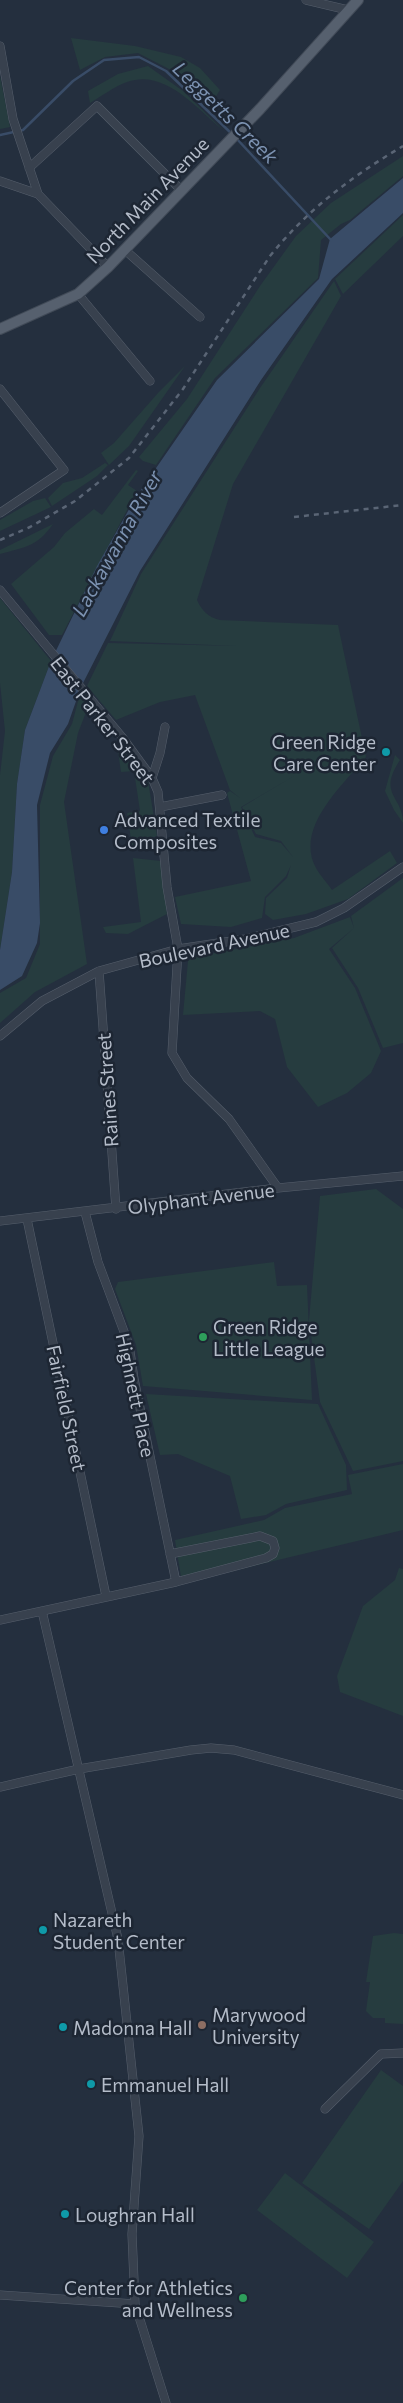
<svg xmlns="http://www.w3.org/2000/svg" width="403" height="2403" viewBox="0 0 403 2403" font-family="Commissioner,sans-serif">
<rect width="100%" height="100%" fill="#242f3e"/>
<!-- green -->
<path fill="#263c3f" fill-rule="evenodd" d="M 71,38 L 135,46 L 181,57 L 200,68 L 220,90 L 213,101 L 169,69 L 138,53 L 105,57 L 80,70 Z
M 148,66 L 183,91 L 223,130 C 197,109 165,68 127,82 C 115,86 102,96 90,103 L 88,91 L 118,74 Z
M 0,76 L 10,127 L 0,129 Z
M 403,156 L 403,176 L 350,220 L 341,224 L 321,240 L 318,278 L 215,378 L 156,465 L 143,461 L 139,457 L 187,399 L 260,286 L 296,236 L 331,203 Z
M 403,215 L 403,236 L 343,294 L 335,279 Z
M 334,281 L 341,296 L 233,484 L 197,600 C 202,611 208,617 220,620 L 338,625 L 366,757 C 343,785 294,828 316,868 C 320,875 327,883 332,890 L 390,851 L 397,863 L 348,899 L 306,914 L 273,920 L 265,914 L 266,898 L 287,878 L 291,865 L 286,876 L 265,897 L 262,918 L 231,927 L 181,924 L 175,897 L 251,881 L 227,793 L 230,791 L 240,798 L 230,790 L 195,695 L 160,702 L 116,720 L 87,686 L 108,643 L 238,646 L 110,641 L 141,574 L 260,388 ZM 299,773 L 242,807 L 256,834 L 281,841 L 293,857 L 281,843 L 255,837 L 241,807 Z
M 185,366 L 129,446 L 109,465 L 101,453 L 114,443 L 158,393 Z
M 105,463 L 108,465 L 97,476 L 52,506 L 48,498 L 63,483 L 82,478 Z
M 136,470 L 138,471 L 128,485 L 137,491 L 62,635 L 49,635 L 11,584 L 54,547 L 65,533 L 94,509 L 102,515 Z
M 45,498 L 51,507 L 0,531 L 0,520 L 33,501 Z
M 53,524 C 37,547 25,547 0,554 L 0,550 Z
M 0,598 L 51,661 L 25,730 L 17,784 L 12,872 L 0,950 L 0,775 L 5,731 L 0,683 Z
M 80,694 L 88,707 L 78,733 L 64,802 L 87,964 L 35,992 L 0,1023 L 0,993 L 26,978 L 40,944 L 40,805 L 53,756 L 72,724 Z
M 120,746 L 148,781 L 157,836 L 132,846 L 127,813 L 140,811 L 134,771 L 121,772 L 118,752 Z
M 395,755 L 400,760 C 377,795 403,796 403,823 L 394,810 L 385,791 Z
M 133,858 L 161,861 L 167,914 L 128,934 L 106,933 L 103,927 L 141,922 Z
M 403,878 L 403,1043 L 383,1048 L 358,988 L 332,948 L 354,928 L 351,916 Z
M 350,917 L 354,928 L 329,949 L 355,988 L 381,1051 L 371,1073 L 347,1093 L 318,1107 L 287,1067 L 275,1019 L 260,1011 L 183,1015 L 188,961 L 194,957 L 294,938 Z
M 376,1189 L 403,1209 L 403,1461 L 353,1471 L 320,1402 L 309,1320 L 320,1196 Z
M 274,1262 L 277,1286 L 307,1285 L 312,1400 L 143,1386 L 136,1345 L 115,1289 L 118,1282 Z
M 146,1394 L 318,1404 L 346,1465 L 347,1490 L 286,1504 L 266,1515 L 241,1519 L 230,1476 L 178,1454 L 160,1455 Z
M 403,1464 L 403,1530 L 182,1583 L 175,1540 L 264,1520 L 285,1508 L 352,1494 L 348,1475 Z
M 399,1568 L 403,1569 L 403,1716 L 340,1692 L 337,1676 L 363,1606 L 395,1580 Z
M 394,1933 L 403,1934 L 403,2024 L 385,2023 L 385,2018 L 373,2018 L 366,2011 L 370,1982 L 366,1982 L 373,1936 Z
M 381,2070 L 403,2086 L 403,2181 L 369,2229 L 302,2183 Z
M 285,2173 L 374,2242 L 347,2278 L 257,2210 Z"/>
<!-- water -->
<path fill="#394c67" d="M 403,178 L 403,213 L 332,279 L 261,380 L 140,571 L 81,687 L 68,724 L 50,753 L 37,805 L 40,923 L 37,943 L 22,976 L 0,990 L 0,950 L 12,872 L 17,784 L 25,730 L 51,661 L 97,566 L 136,497 L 217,380 L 319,279 L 330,239 Z"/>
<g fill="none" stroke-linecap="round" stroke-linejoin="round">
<!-- stream -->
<path stroke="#394c67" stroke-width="2.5" d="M 0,135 L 23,130 L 73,81 L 104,60 L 139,57 L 166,71 L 232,134
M 236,138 L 331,240"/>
<!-- minor casing -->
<g stroke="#565f6c" stroke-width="9">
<path id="minor" d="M 306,0 L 348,10
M 0,46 L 13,119 L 38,194 L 108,267
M 29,168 L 97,106 L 181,190
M 0,181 L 38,194
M 125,250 L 200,317
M 78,294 L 150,381
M 0,389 L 64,470 L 0,513
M 0,590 L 122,737 L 152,778 L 158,792 L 167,887 L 178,949 L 172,1053 L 187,1078 L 229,1119 L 278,1188
M 152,778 L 160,753 L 165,727
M 160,807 L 222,795
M 99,971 L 116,1209
M 0,1036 L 42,1001 L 99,971 L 178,949 L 245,939 L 316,922 L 344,908 L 403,867
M 85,1212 L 98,1262 L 129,1345 L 134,1379 L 176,1582
M 27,1219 L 106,1596
M 0,1221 L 278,1188 L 403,1176
M 42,1611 L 118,1939 L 139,2136 L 132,2234 L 135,2304 L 166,2403
M 0,1620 L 176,1582 L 266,1558 L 273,1554 L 275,1548 L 273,1541 L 260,1536 L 170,1554
M 0,1787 L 79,1769 L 191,1750 L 211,1748 L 234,1750 L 403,1795
M 325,2109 L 381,2054 L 403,2053
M 0,2295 L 135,2304"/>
</g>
<!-- major casing -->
<g stroke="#414a57" stroke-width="12">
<path id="major" d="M 0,329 L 78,294 L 108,267 L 260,109 L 358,0"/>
</g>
<!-- minor -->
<use href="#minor" stroke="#38414e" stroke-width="8"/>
<!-- major -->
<use href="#major" stroke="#56606e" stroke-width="10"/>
<!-- rail -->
<path stroke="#5a6575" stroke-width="2.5" stroke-dasharray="5 5" stroke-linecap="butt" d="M 294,517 L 403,505
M 0,540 L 30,527 L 75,501 L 129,458 L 183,389 L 270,256 C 308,209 351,177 403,146"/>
</g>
<!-- markers -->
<g fill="#0f9aa8" stroke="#1d2633" stroke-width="2">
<circle cx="386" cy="752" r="5"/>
<circle cx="43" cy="1930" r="5"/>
<circle cx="63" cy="2027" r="5"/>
<circle cx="91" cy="2084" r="5"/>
<circle cx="65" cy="2214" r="5"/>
</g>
<circle fill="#3f7fe0" stroke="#1d2633" stroke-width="2" cx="104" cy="830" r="5"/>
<g fill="#2e9e5b" stroke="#1d2633" stroke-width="2">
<circle cx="203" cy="1337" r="5"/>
<circle cx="243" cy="2298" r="5"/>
</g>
<circle fill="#8d6e63" stroke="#1d2633" stroke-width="2" cx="202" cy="2025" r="5"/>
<g text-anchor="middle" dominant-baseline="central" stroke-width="5" stroke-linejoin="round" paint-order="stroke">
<!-- street labels -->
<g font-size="19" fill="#b4bcc9" stroke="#1d2633">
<text transform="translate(147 200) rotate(-46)">North Main Avenue</text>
<text transform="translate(103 720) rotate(52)">East Parker Street</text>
<text transform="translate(214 945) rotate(-12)">Boulevard Avenue</text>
<text transform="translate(107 1090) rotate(-94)">Raines Street</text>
<text transform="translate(201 1198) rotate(-7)">Olyphant Avenue</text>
<text transform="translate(136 1395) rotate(78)">Highnett Place</text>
<text transform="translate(67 1408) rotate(78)">Fairfield Street</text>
</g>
<!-- poi labels -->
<g font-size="19" fill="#b4bcc9" stroke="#1d2633" text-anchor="start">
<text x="376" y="741" text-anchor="end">Green Ridge<tspan x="376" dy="22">Care Center</tspan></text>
<text x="114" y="819">Advanced Textile<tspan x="114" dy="22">Composites</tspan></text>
<text x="213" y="1326">Green Ridge<tspan x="213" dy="22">Little League</tspan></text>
<text x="53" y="1919">Nazareth<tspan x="53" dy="22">Student Center</tspan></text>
<text x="212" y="2014">Marywood<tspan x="212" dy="22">University</tspan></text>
<text x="73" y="2027">Madonna Hall</text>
<text x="101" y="2084">Emmanuel Hall</text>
<text x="75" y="2214">Loughran Hall</text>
<text x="233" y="2287" text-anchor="end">Center for Athletics<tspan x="233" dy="22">and Wellness</tspan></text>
</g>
<!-- water labels -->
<g font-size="20" font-style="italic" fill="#7c92b1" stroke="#1d2633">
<text transform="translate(226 112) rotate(44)">Leggetts Creek</text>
<text transform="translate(116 543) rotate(-61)">Lackawanna River</text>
</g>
</g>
</svg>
